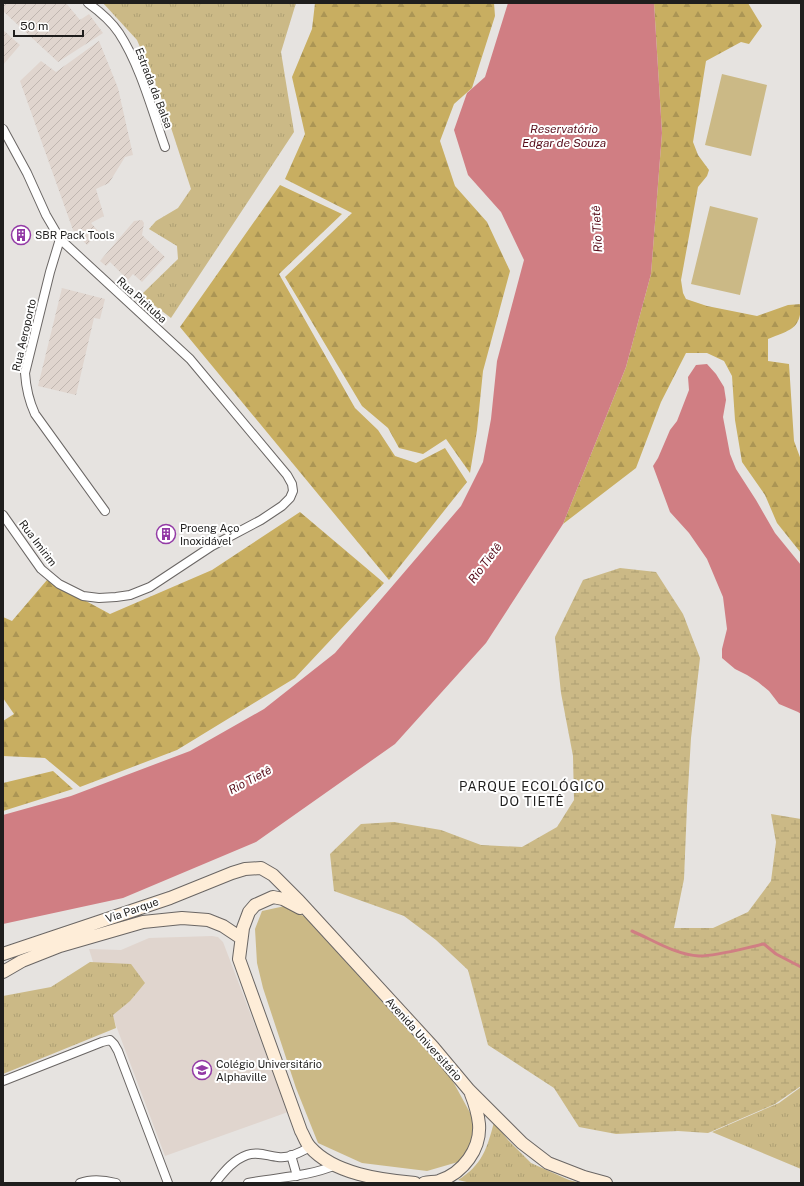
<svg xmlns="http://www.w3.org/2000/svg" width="804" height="1186" viewBox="0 0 804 1186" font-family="'Public Sans',sans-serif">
<defs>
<pattern id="industrial-furrows" width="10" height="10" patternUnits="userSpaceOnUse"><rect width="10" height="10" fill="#e0d5ce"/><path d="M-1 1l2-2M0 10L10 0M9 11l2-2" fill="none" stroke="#c0b6b0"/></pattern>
<pattern id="grass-tufts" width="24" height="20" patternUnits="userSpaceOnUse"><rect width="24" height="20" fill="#cbb986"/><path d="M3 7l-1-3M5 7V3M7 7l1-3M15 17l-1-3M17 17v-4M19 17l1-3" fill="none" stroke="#ae9f73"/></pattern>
<pattern id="forest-firs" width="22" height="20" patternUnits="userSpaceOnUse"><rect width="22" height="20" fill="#c8ae61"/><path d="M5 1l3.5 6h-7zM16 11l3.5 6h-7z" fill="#ab9554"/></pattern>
<pattern id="wetland-marsh" width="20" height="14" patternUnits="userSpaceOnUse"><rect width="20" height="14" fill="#cbb986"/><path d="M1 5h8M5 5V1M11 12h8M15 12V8" fill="none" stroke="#ae9f73"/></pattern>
</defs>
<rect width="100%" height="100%" fill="#e6e3e0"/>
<!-- built -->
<path fill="#e0d5ce" d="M 212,936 L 218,937 L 223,942 L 288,1112 L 165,1156 L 97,975 L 89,949 L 121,950 L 149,938 Z"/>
<!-- industrial -->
<path fill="url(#industrial-furrows)" d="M 3,3 L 66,3 L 80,20 L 89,14 L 103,33 L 58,62 L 3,11 Z
M 3,30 L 20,45 L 3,65 Z
M 99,41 L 118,88 L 133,155 L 125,157 L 109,183 L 96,189 L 104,216 L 91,223 L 99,232 L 87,245 L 73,230 L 20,81 L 41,61 L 56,72 Z
M 142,220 L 144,223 L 142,235 L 165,257 L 142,282 L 133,274 L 128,280 L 110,262 L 106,266 L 100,261 L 134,221 Z
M 62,288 L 105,299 L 100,319 L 94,318 L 76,395 L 38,386 Z"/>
<!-- grass -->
<path fill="url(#grass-tufts)" d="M 103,3 L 296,3 L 281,52 L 294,132 L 171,318 L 141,295 L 178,259 L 177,246 L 149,229 L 156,221 L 178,208 L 191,189 L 161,97 L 137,40 Z
M 90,962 L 131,964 L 145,983 L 130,1001 L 113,1015 L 116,1028 L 3,1074 L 3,996 L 51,987 Z
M 801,1087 L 801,1169 L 712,1132 L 779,1103 Z
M 494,1122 L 508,1140 L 531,1163 L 569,1180 L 581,1183 L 471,1183 L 458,1180 C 482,1165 487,1149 494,1122 Z"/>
<!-- forest -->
<path fill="url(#forest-firs)" d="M 315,3 L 494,3 L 495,16 L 472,88 L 454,104 L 440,141 L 455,186 L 487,222 L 510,271 L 483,371 L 477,430 L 470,473 L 446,439 L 423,454 L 399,448 L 388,428 L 362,406 L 285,277 L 352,213 L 285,179 L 305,134 L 292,77 L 312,29 Z
M 654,3 L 748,3 L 762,26 L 749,44 L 741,42 L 706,61 L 693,142 L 698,155 L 709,170 L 707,176 L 698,187 L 681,280 L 683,293 L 686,299 L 707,306 L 757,316 L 788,305 L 801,304 C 801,330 789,330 768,339 L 768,361 L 789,364 L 794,441 L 801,460 L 801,553 L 777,523 L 765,495 L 742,462 L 735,420 L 732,376 L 724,361 L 707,353 L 686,353 L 661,402 L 636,468 L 563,524 L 626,367 L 651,274 L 662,133 Z
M 280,185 L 342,214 L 279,274 L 355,408 L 378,430 L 395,456 L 416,463 L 445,448 L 467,482 L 389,580 L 180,327 Z
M 300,512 L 384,583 L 295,678 L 177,750 L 80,787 L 45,758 L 3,756 L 3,721 L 14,714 L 3,698 L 3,617 L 12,621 L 47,580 L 110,614 L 212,570 Z
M 53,771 L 73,789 L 3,811 L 3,783 Z"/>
<!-- wetland -->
<path fill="url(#wetland-marsh)" d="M 620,568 L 656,572 L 683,614 L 700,658 L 691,738 L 687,806 L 684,879 L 674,928 L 713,928 L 748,912 L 771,881 L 776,842 L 771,814 L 801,819 L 801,1086 L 775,1104 L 708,1133 L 678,1131 L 616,1134 L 579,1127 L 554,1088 L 488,1045 L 468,970 L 436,940 L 404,916 L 334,891 L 330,854 L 361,824 L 394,822 L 441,830 L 481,845 L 522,847 L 557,827 L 574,800 L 573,756 L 561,693 L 555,637 L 583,580 Z"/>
<!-- green -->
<path fill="#cbb986" d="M 722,74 L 767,85 L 751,156 L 705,145 Z
M 710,206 L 758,218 L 740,295 L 691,284 Z
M 285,906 L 305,917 L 450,1076 L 474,1120 L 473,1139 L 469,1150 L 458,1162 L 427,1171 L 362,1163 L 318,1143 L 296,1088 L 263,988 L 257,963 L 255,929 L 262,911 Z"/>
<!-- water -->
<path fill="#d07e83" d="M 508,3 L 654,3 L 662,133 L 651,274 L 626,367 L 563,524 L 486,643 L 395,744 L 256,842 L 123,898 L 3,924 L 3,815 L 71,796 L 190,751 L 264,709 L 335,653 L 461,506 L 483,462 L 491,419 L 497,361 L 524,260 L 501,212 L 468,175 L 454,130 L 467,93 L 485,77 Z
M 707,364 L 716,374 L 724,387 L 726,400 L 723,417 L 730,454 L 736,469 L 756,500 L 775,533 L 801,565 L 801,714 L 798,712 L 779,704 L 769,691 L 758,682 L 747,675 L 735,669 L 722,658 L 722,649 L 727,629 L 723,597 L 707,559 L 689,533 L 670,512 L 653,466 L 658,458 L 670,430 L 677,421 L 689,390 L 688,377 L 696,365 Z"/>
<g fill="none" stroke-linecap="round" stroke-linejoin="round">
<!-- stream -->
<path stroke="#d07e83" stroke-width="3" d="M 632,931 C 653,940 676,955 699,956 C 718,956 745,948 764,944 L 776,954 L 801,967"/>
<!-- minor casing -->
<g stroke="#6a6664" stroke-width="10">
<path id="minor" d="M 88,3 C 99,11 111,21 119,33 C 140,65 152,110 165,147
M 3,129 L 27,173 L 46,215 L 60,239 L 190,359 L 287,475 L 292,484 L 293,491 L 290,498 L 282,506 L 261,520 L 212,546 L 150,587 L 130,595 L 116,597 L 99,598 L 83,596 L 59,584 L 41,569 L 3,515
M 60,239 L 50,272 L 25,373 C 26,388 29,401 35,414 L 105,511
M 3,1081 L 102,1042 L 110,1040 L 114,1044 L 118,1051 L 168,1183
M 291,1155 L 297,1176
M 80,1183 C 91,1179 104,1180 116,1183
M 215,1183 C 224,1172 233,1160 247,1155 C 257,1151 268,1156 278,1157 C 288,1159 301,1152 310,1147
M 248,1183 C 278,1177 307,1177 336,1165"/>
</g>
<!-- secondary casing -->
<g stroke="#6a6664" stroke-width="14">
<path id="secondary" d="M 300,908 L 283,899 L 273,897 L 255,905 L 249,912 L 243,928 L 239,959 L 301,1131 C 304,1136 306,1143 310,1147 C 334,1174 381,1180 415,1183
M 3,954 L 170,898 L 232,873 L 245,869 L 261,868 L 273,875 L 299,901 L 433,1047 L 469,1090 L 522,1143 L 548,1163 L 584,1177 L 606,1183
M 3,972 L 22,961 L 60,946 L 143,922 L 182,918 L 208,920 L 223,926 L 241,938
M 424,1183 C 429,1182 435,1182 439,1181 C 463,1173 481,1149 479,1124 C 478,1114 475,1104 471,1094"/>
</g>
<!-- minor -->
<use href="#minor" stroke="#fff" stroke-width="8"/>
<!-- secondary -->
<use href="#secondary" stroke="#feedd8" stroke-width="12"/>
</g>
<!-- icons -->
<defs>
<g id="building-ring" transform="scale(1)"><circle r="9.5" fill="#fff" stroke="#933aa6" stroke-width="1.5"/><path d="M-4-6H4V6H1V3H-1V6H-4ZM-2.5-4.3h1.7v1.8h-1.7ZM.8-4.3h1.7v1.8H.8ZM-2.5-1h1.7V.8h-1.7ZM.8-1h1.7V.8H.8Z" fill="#933aa6"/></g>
<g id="school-ring" transform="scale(1)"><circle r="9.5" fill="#fff" stroke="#933aa6" stroke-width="1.5"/><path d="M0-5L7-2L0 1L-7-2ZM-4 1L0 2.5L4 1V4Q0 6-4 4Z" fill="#933aa6"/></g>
</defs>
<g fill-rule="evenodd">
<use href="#building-ring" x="21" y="235"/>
<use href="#building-ring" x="166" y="534"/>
<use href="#school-ring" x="202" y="1070"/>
</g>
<g text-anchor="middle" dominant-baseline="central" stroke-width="4" stroke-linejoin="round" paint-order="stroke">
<!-- street labels -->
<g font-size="11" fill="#1f1e1d" stroke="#fff">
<text transform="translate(154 88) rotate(69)">Estrada da Balsa</text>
<text transform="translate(142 300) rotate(42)">Rua Pirituba</text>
<text transform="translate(24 335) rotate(-77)">Rua Aeroporto</text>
<text transform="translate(38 543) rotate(53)">Rua Imirim</text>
<text transform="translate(132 910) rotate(-19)">Via Parque</text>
<text transform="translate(424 1039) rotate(48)">Avenida Universitário</text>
</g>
<!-- poi labels -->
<g font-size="11" fill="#1f1e1d" stroke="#fff" text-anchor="start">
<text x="35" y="235">SBR Pack Tools</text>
<text x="180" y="528">Proeng Aço<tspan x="180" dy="13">Inoxidável</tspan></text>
<text x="216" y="1064">Colégio Universitário<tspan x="216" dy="13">Alphaville</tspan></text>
</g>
<!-- water labels -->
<g font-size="12" font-style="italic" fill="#590f1c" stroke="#fff">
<text x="564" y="129">Reservatório<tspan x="564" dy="14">Edgar de Souza</tspan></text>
<text transform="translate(597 229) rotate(-93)">Rio Tietê</text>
<text transform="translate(485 563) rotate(-53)">Rio Tietê</text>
<text transform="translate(250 780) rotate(-28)">Rio Tietê</text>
</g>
<!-- quarter labels -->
<g font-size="13" letter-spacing="1" fill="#1f1e1d" stroke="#fff">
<text x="532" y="786">PARQUE ECOLÓGICO<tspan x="532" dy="15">DO TIETÊ</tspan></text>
</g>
</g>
<!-- border -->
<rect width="804" height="1186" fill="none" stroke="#1f1e1d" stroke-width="8"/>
<!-- scale -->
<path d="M14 30v6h69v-6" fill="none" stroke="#1f1e1d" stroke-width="2"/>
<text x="20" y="30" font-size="12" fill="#1f1e1d" stroke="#ffffff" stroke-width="3" paint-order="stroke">50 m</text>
</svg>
